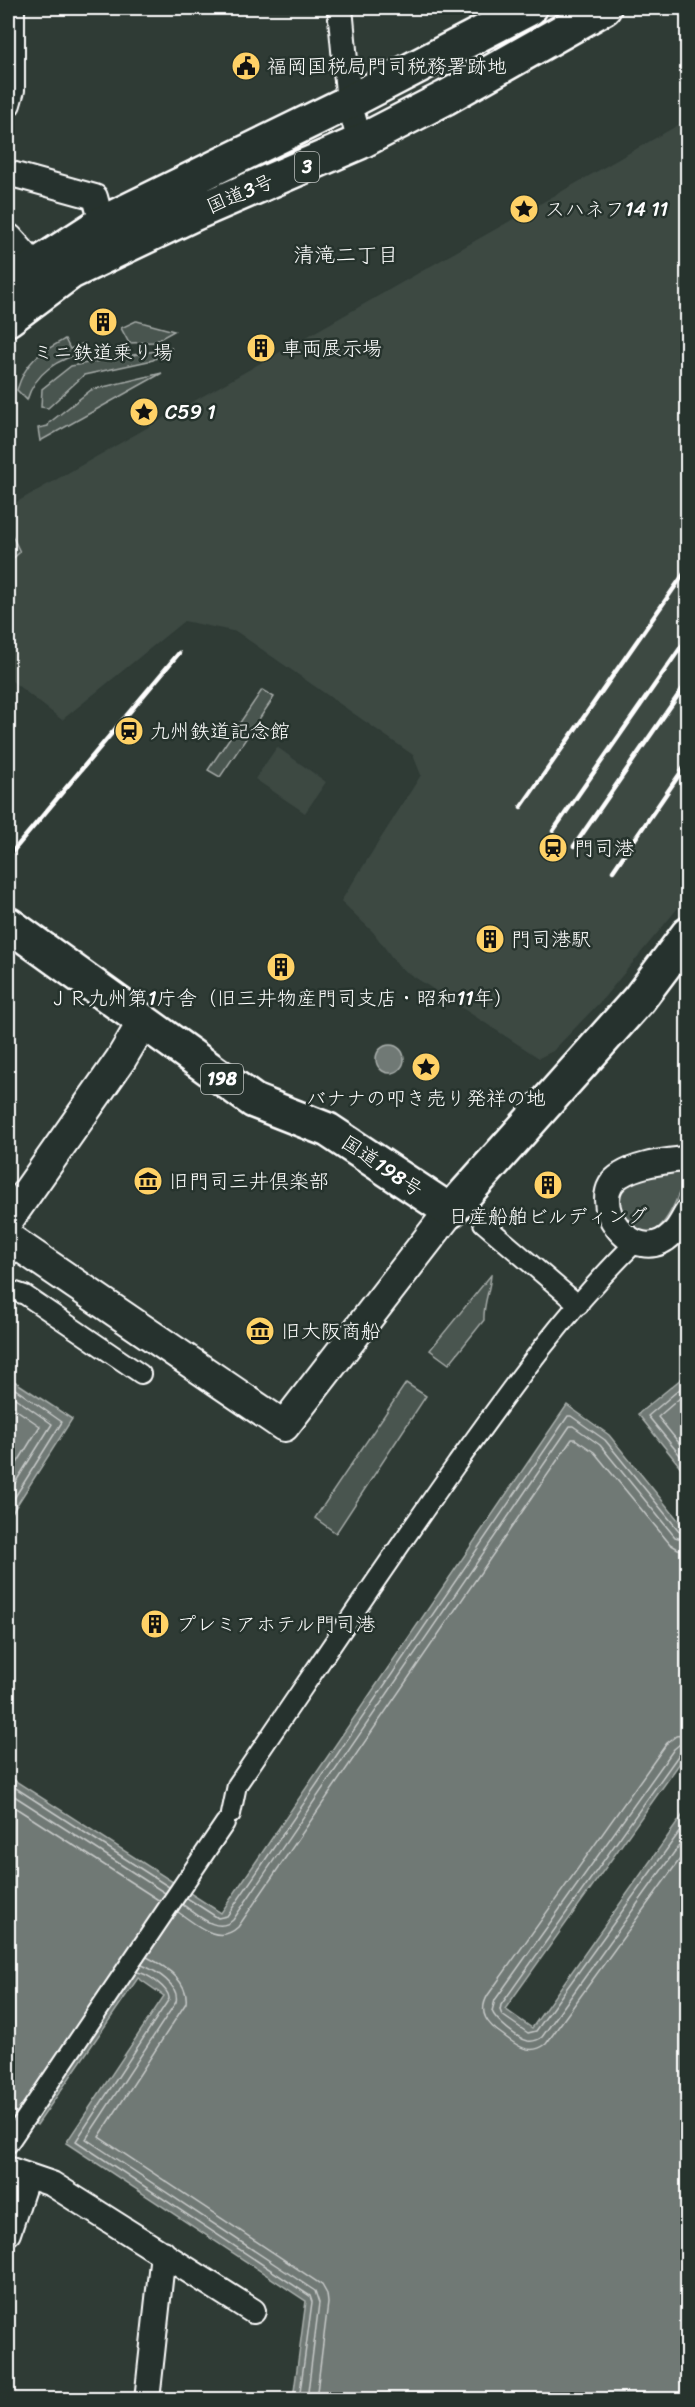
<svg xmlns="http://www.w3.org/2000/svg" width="695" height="2407" viewBox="0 0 695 2407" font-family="Sriracha,'Klee One',sans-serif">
<rect width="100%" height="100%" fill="#2f3b35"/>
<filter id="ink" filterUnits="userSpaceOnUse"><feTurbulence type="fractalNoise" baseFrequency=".0167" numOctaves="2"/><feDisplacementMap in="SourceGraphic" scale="12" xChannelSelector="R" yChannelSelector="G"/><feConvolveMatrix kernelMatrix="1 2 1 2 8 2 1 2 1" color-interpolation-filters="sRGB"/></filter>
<g filter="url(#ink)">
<!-- built -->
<path fill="#3c4842" d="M 687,120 L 687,897 L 602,1000 L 553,1051 L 539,1058 L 399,967 L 373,932 L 341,901 L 421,775 L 413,755 L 237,632 L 184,621 L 62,720 L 8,678 L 8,563 L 20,552 L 8,527 L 8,507 Z
M 277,747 L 326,782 L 305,813 L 255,779 Z"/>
<!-- green -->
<path fill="#4a544f" stroke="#a4aaa7" stroke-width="1.5" d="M 136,321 L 137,321 L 174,331 L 154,342 L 129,343 L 121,328 Z
M 65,339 L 70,349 L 84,343 L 85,353 C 58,358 35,373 27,400 L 17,390 C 26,360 40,353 65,339 Z
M 172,348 L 153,360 L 84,375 L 48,408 L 41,407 L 42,389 L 71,366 Z
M 162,373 L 40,441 L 38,428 L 48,426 L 49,423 L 91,390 Z
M 8,527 L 20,552 L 8,563 Z
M 262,690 L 274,697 L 220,777 L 208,770 Z
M 687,1170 C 683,1185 670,1222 655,1230 C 646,1235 636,1232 627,1229 L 616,1194 L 640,1175 Z
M 491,1275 C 490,1290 483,1304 484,1320 L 449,1364 L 430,1350 Z
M 406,1383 L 426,1396 L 336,1533 L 315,1518 Z"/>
<!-- water -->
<path fill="#707975" stroke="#a9afac" stroke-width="1.5" d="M376 1059a14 14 0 1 1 28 0a14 14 0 1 1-28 0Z
M 687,1374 L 687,1475 L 638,1414 Z
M 8,1377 L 72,1419 L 8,1519 Z
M 567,1405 L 609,1435 L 687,1531 L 687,1753 L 505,2009 L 532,2028 L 687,1809 L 687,2399 L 293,2399 L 306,2301 L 66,2143 L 164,1996 L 138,1978 L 37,2125 L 8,2107 L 8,1776 L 221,1913 Z"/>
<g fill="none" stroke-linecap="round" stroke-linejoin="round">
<!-- shore -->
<path stroke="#c6c9c8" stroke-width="1.5" d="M 688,1382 L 648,1416 L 688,1465
M 8,1384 L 62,1422 L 8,1508
M 688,1391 L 658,1417 L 688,1454
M 8,1393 L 52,1424 L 8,1494
M 8,1404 L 40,1426 L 8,1478
M 688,1734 L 676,1736 L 667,1743 L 488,1995 C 477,2013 488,2025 503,2035 C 517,2046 530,2056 546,2044 L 688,1848
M 688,1743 L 680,1744 L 674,1749 L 495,2000 L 492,2011 C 495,2020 518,2039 528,2041 C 534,2042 538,2040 542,2037 L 688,1833
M 688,1750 L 680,1753 L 501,2005 L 500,2010 L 502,2015 L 528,2033 L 536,2031 L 688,1820
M 8,1783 L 169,1887
M 8,1792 L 165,1893
M 8,1803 L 160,1901
M 187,1898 L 218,1918 L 227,1916 L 568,1416 L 571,1416 L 605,1440 L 680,1532 L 688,1534
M 183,1905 C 197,1914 217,1935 233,1920 L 570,1426 L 573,1426 L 600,1445 L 675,1537 L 688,1541
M 178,1912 C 196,1924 218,1946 238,1927 L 572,1439 L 575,1439 L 594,1452 L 670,1544 L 678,1549 L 688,1550
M 147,1957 C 165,1966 189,1981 186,2003 L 99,2137 L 322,2285 L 327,2294 L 328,2303 L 316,2400
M 142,1965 C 156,1971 180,1985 176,2002 L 86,2139 L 315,2291 L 319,2303 L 307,2400
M 137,1972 C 147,1973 170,1989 169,1999 L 76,2141 L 310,2296 L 312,2302 L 299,2400"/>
<!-- pedestrian casing -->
<g stroke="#fff" stroke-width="22">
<path id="pedestrian" d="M 483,1223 L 579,1305
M 8,1292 L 13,1291 L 25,1295 L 141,1374
M 231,1814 L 237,1785 C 310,1678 381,1571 456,1465 C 511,1388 567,1309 636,1242
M 8,2144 L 225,1823"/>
</g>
<!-- minor casing -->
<g stroke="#fff" stroke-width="28">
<path id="minor" d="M 340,8 L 349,102 L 360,142
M 8,104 L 12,90 L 12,8
M 8,173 L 95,197 L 102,223
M 688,1158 C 666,1162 640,1163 621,1175 C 582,1198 633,1272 672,1234 C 679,1229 683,1218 688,1211
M 8,2169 L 52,2184 L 253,2311
M 8,2233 L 27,2176
M 147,2400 L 163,2253"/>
</g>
<!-- tertiary casing -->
<g stroke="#fff" stroke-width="34">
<path id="tertiary" d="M 8,239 L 32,266
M 8,1220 L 121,1059 L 143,1022
M 8,1238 L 284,1426 L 450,1211"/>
</g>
<!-- trunk casing -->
<g stroke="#fff" stroke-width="38">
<path id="trunk" d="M 8,284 L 102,223 L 349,102 L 530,8
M 8,319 L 71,272 L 193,214 L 360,142 L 445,98 L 604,8
M 8,924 L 254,1101 L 328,1130 L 450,1211 L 639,999 L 688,934"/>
</g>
<!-- pedestrian -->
<use href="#pedestrian" stroke="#26332d" stroke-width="18"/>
<!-- minor -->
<use href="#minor" stroke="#26332d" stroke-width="24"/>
<!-- tertiary -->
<use href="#tertiary" stroke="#26332d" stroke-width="30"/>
<!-- trunk -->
<use href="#trunk" stroke="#26332d" stroke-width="33"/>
<!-- rail -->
<path stroke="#fff" stroke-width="4.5" d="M 521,807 L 688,568
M 553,831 L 688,637
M 574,846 L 688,681
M 8,857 L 179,653
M 613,871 L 688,762"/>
</g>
</g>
<!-- icons -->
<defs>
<g id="civic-disc" transform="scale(1.5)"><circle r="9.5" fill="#ffd166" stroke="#26332d"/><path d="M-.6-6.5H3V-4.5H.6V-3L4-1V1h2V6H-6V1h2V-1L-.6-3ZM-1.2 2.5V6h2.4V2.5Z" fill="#111"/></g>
<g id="sight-disc" transform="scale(1.5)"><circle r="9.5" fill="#ffd166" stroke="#26332d"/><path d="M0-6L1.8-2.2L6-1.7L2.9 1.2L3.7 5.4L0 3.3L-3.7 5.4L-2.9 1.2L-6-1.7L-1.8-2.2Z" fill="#111"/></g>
<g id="building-disc" transform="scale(1.5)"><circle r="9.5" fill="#ffd166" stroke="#26332d"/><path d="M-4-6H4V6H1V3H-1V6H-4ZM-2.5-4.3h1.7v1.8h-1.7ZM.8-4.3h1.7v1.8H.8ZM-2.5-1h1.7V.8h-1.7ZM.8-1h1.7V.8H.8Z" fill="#111"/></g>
<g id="station-disc" transform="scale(1.5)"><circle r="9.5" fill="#ffd166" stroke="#26332d"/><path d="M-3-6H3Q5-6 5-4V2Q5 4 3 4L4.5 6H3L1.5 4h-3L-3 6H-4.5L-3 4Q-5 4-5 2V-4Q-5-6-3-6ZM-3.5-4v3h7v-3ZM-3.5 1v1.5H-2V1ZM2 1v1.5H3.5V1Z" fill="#111"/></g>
<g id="museum-disc" transform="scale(1.5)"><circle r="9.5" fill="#ffd166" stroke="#26332d"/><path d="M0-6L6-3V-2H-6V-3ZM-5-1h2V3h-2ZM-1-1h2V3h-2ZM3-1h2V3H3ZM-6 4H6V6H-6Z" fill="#111"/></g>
</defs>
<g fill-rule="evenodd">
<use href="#civic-disc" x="246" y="66"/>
<use href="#sight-disc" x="524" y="209"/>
<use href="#building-disc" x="103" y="322"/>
<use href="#building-disc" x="261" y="348"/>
<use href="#sight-disc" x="144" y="412"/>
<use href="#station-disc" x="129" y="731"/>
<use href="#station-disc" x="553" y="848"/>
<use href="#building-disc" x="490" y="939"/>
<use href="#building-disc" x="281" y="967"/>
<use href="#sight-disc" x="426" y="1067"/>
<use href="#museum-disc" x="148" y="1181"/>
<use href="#building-disc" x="548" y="1185"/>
<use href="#museum-disc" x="260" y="1331"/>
<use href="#building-disc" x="155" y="1624"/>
</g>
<g text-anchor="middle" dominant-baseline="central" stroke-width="5" stroke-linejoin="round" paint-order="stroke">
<!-- shield labels -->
<g fill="#26332d" stroke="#bec2c0" stroke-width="1.5">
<rect x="295" y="152" width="24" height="30" rx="4.5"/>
<rect x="201" y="1064" width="42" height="30" rx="4.5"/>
</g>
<g font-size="18" font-weight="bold" fill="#fff">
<text x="307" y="167">3</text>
<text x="222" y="1079">198</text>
</g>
<!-- poi labels -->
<g font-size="20" fill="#fff" stroke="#26332d" text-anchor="start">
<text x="267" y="66">福岡国税局門司税務署跡地</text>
<text x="545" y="209">スハネフ14 11</text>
<text x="282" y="348">車両展示場</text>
<text x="103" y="352" text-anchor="middle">ミニ鉄道乗り場</text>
<text x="165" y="412">C59 1</text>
<text x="150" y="731">九州鉄道記念館</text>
<text x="574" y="848">門司港</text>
<text x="511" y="939">門司港駅</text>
<text x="281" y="998" text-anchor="middle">ＪＲ九州第1庁舎（旧三井物産門司支店・昭和11年）</text>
<text x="426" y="1098" text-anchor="middle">バナナの叩き売り発祥の地</text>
<text x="169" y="1181">旧門司三井倶楽部</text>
<text x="548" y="1216" text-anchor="middle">日産船舶ビルディング</text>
<text x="281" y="1331">旧大阪商船</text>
<text x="176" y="1624">プレミアホテル門司港</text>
</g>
<!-- street labels -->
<g font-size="20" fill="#fff" stroke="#26332d">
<text transform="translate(240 194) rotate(-23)">国道3号</text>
<text transform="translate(382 1166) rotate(34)">国道198号</text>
</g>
<!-- neighbourhood labels -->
<g font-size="21" fill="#fff" stroke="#26332d">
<text x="346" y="255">清滝二丁目</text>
</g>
</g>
<!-- margin -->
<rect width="695" height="2407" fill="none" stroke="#26332d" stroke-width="30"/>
<rect x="15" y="15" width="665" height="2377" fill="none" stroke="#fff" stroke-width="2" filter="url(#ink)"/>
</svg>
